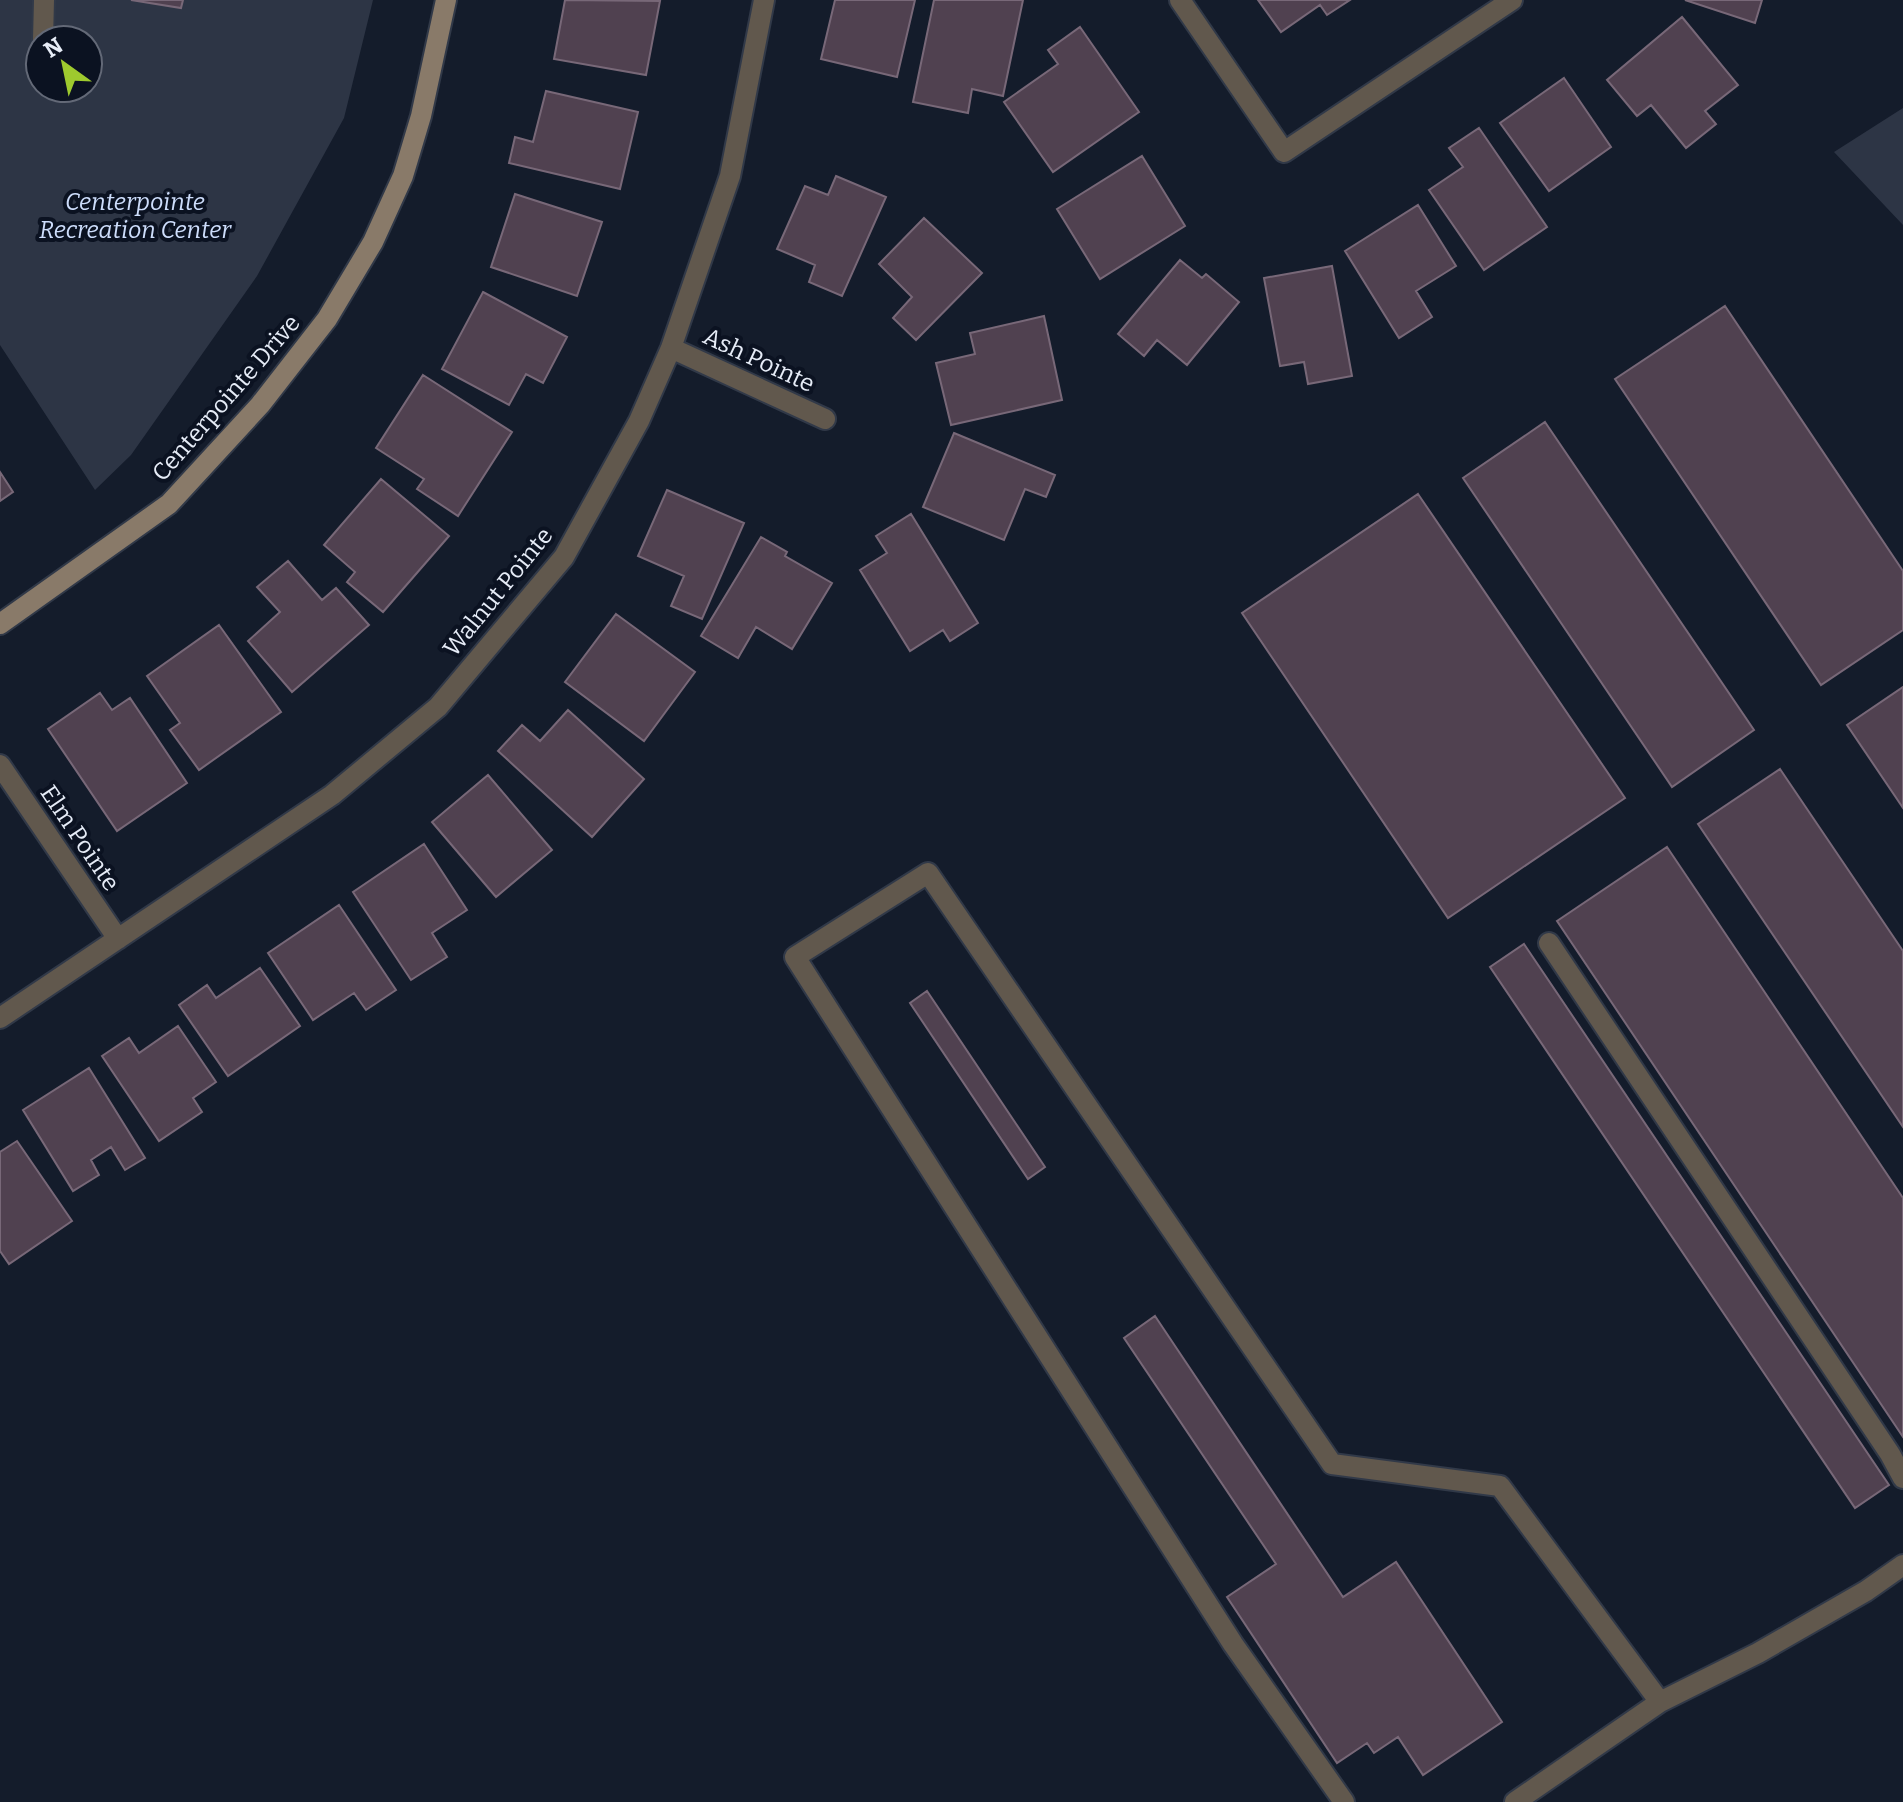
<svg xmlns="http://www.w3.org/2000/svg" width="1903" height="1802" viewBox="0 0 1903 1802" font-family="Bitter,serif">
<rect width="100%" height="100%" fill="#141c2b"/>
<!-- green -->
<path fill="#2d3545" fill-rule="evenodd" d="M 0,0 L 373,0 L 344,118 L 257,276 L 131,455 L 95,490 L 0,345 ZM 40,40 L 88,40 L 88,88 L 40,88 Z
M 1903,108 L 1903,225 L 1834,152 Z"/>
<!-- building -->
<path fill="#504150" stroke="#786878" stroke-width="2" d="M 131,0 L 183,0 L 181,8 Z
M 565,0 L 660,1 L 646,75 L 554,59 Z
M 835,0 L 915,0 L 897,77 L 821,59 Z
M 934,0 L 1023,0 L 1003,96 L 972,89 L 968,113 L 913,102 Z
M 1258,0 L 1350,0 L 1327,15 L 1320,5 L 1281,32 Z
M 1685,0 L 1762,0 L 1755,23 Z
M 1682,17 L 1738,85 L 1705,111 L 1716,124 L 1686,148 L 1651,105 L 1637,116 L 1607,80 Z
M 1080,27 L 1139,112 L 1053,172 L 1004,102 L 1058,64 L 1048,50 Z
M 1564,78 L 1611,147 L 1549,191 L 1500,123 Z
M 546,91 L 638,112 L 620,189 L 509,163 L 515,137 L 533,142 Z
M 1479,128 L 1547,227 L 1484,270 L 1429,190 L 1463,167 L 1449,148 Z
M 1142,156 L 1185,226 L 1100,279 L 1057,209 Z
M 836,176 L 886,197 L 842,296 L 809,282 L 815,265 L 777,249 L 805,186 L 828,195 Z
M 515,194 L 602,222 L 577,296 L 491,267 Z
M 1418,205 L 1456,266 L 1416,291 L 1432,317 L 1399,338 L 1345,251 Z
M 924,218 L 982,273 L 916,340 L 893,318 L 912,297 L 879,264 Z
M 1180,260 L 1202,278 L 1206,274 L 1239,302 L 1187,365 L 1157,340 L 1144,356 L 1118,334 Z
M 1332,266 L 1352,376 L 1308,384 L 1304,362 L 1280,366 L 1264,278 Z
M 483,292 L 567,337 L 543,383 L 526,374 L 509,405 L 442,369 Z
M 1725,306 L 1903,571 L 1903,630 L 1821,685 L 1615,379 Z
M 1044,316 L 1062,400 L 951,425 L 936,363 L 975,354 L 970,333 Z
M 423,375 L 512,432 L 458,516 L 417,489 L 424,479 L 376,448 Z
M 1545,422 L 1754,730 L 1672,787 L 1463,478 Z
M 954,433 L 1055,475 L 1046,497 L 1025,489 L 1004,540 L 923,507 Z
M 0,472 L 13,492 L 0,501 Z
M 381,479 L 449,536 L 383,612 L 347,582 L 355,572 L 324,545 Z
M 667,490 L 744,523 L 702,619 L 671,606 L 684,576 L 638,556 Z
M 1418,494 L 1625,798 L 1448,918 L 1242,613 Z
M 911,514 L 978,623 L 950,641 L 943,630 L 910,651 L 860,570 L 887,553 L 876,536 Z
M 761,537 L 787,552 L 785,556 L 832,583 L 792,649 L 756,627 L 738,658 L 701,636 Z
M 288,561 L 322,600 L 336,588 L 369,625 L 292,692 L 248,641 L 280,612 L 257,587 Z
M 616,614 L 695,672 L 644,741 L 565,682 Z
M 219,625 L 281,712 L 199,770 L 170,730 L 180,723 L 147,676 Z
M 1903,687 L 1903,808 L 1847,725 Z
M 100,693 L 112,710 L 130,698 L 187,783 L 117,831 L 48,729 Z
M 568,710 L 644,779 L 592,837 L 498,751 L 522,725 L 540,741 Z
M 1780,769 L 1903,951 L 1903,1127 L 1698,824 Z
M 488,775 L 552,850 L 496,897 L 432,822 Z
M 424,844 L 467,910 L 432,933 L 447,957 L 411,980 L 353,892 Z
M 1667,847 L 1903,1198 L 1903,1437 L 1557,921 Z
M 339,905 L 396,990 L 366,1010 L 354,993 L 313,1020 L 268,953 Z
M 1524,944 L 1889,1485 L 1855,1508 L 1490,967 Z
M 260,968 L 300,1026 L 228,1076 L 179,1005 L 207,985 L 216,998 Z
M 927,991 L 1045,1167 L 1028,1179 L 910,1003 Z
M 178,1026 L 216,1082 L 193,1098 L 202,1112 L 159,1141 L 102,1056 L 129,1038 L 139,1053 Z
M 89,1068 L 145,1158 L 125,1170 L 111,1147 L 91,1160 L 99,1175 L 73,1191 L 23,1110 Z
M 17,1141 L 72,1221 L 9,1264 L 0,1251 L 0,1152 Z
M 1155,1316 L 1343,1597 L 1396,1562 L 1502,1722 L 1423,1775 L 1398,1737 L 1374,1753 L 1367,1743 L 1337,1763 L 1227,1597 L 1276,1564 L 1124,1338 Z"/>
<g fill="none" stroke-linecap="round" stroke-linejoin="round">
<!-- lane casing -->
<g stroke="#313948" stroke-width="24">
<path id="lane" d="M 43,40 L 44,0
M 1549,943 L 1890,1454 L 1903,1478
M 1344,1802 L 1233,1644 L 795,957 L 928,873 L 1332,1464 L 1500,1486 L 1660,1702
M 1515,1802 L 1660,1702 L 1758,1653 L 1866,1591 L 1903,1565"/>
</g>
<!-- street casing -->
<g stroke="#313948" stroke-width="24">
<path id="street" d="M 1180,0 L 1284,152 L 1512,0
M 671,348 L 825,419
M 0,765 L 118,939
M 0,1018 L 332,795 L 438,707 L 564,557 L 639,421 L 671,348 L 730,176 L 764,0"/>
</g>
<!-- secondary casing -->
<g stroke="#313948" stroke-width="24">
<path id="secondary" d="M 0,624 L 169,504 L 260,405 L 327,319 L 373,242 L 403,176 L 421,116 L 446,0"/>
</g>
<!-- lane -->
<use href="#lane" stroke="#61584d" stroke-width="20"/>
<!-- street -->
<use href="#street" stroke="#61584d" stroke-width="20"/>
<!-- secondary -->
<use href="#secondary" stroke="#897a69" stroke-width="20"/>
</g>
<g text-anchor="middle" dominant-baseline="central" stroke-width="8" stroke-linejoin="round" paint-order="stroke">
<!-- park labels -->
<g font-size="24" font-style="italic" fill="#cdddfb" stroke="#0b1221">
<text x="135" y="202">Centerpointe<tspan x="135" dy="28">Recreation Center</tspan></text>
</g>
<!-- street labels -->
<g font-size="24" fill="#e6ecf7" stroke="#0b1221">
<text transform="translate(759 360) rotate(25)">Ash Pointe</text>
<text transform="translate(226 398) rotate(-49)">Centerpointe Drive</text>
<text transform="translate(498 592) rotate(-51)">Walnut Pointe</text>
<text transform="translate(80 838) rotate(56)">Elm Pointe</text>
</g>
</g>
<!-- north arrow -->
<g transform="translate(64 64) rotate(327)"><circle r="38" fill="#0b1221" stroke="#636977" stroke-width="2"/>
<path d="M0-6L14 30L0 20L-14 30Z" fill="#9eca2e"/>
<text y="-12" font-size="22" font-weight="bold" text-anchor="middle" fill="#e6ecf7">N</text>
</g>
</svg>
